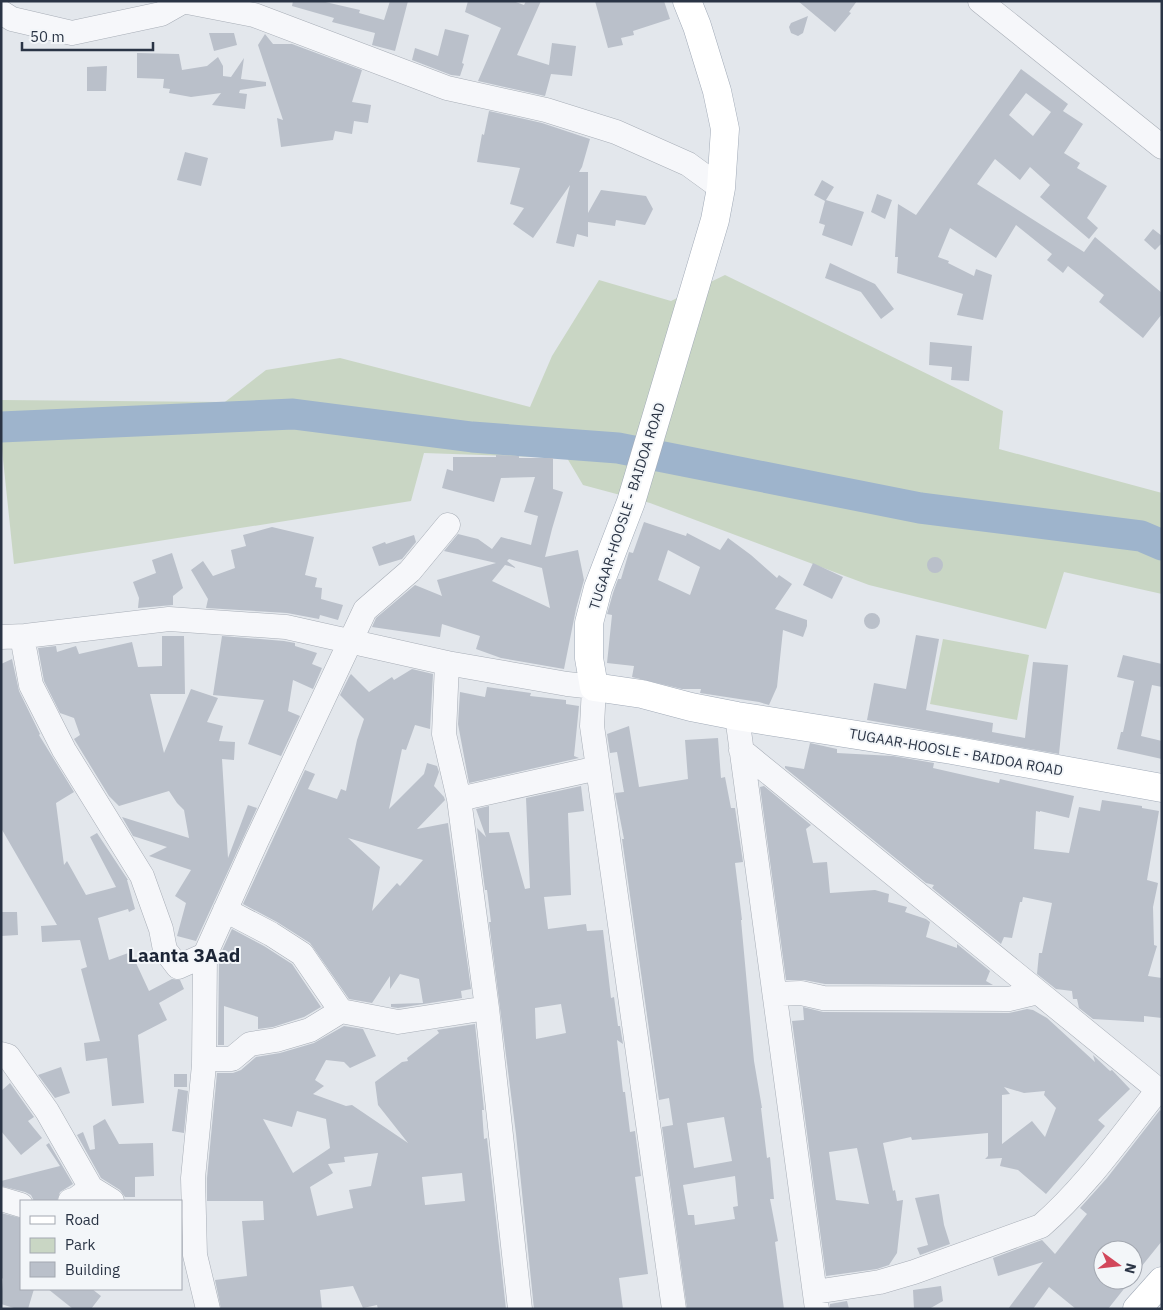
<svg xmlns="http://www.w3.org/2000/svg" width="1163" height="1310" viewBox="0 0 1163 1310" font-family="'IBM Plex Sans',sans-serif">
<rect width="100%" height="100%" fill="#e3e7ec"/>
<!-- green -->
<path fill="#c9d6c4" d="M 725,275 L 1003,411 L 999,449 L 1162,493 L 1162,594 L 1064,572 L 1046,629 L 869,585 L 650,503 L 583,485 L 567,458 L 424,453 L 411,501 L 14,564 L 1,440 L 1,400 L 225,402 L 266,370 L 340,358 L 530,407 L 552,356 L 599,280 L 671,301 Z
M 943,639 L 1029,655 L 1017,720 L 930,704 Z"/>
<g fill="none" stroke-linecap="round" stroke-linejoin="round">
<!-- river -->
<path stroke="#9eb4cc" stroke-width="31" d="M 1,427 L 293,414 L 472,437 L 618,448 L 920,508 L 1141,536 L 1162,545"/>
</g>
<!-- building -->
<path fill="#bac0ca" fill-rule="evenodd" d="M 293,1 L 321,1 L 360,10 L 359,13 L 384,20 L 390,1 L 408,1 L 395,51 L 372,45 L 375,33 L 332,22 L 334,18 L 292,6 Z
M 468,1 L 513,1 L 524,5 L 526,1 L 541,1 L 517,55 L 549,65 L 552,43 L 576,46 L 572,76 L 551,74 L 545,96 L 478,81 L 501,28 L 465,12 Z
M 595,1 L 664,1 L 670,19 L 633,31 L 634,35 L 621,38 L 623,45 L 608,48 Z
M 798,1 L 857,1 L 849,12 L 851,13 L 835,32 Z
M 808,16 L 803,33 L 798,36 L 791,33 L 789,27 L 791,23 Z
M 445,29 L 469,35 L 462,63 L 464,64 L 460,76 L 451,75 L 412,60 L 415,48 L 438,56 Z
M 209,33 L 234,33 L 237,45 L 214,51 Z
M 265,34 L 273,44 L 292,44 L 362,70 L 352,102 L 371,105 L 368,123 L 354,121 L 352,134 L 335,131 L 333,140 L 281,147 L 277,118 L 283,120 L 258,45 Z
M 137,53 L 179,54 L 182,70 L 207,66 L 218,57 L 223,66 L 223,76 L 231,77 L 244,58 L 241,79 L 266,82 L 266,86 L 240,90 L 239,93 L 247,94 L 245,109 L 212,105 L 221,93 L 191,97 L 169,93 L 170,89 L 163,88 L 164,79 L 137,78 Z
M 107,66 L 106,91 L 87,91 L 87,67 Z
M 1021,69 L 1068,104 L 1063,111 L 1083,124 L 1064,153 L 1080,163 L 1077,168 L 1107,186 L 1087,218 L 1098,228 L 1089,239 L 1040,197 L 1050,185 L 1030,167 L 1020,180 L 995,159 L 977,184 L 1084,252 L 1095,237 L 1162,293 L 1162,314 L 1143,338 L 1099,302 L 1104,295 L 1068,266 L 1063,273 L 1047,260 L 1052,254 L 1016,225 L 996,258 L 950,228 L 938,257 L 949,261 L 948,263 L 974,276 L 976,269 L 992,275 L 983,320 L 957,315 L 963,294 L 897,273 L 898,257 L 895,257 L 898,204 L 916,215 ZM 1026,93 L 1051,112 L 1033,136 L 1009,115 Z
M 489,111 L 542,123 L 590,139 L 582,167 L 579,172 L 588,172 L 588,213 L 601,190 L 646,196 L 653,209 L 645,225 L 616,220 L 615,226 L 588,222 L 588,237 L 577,234 L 574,247 L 556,243 L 570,185 L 533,238 L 513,224 L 524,208 L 510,204 L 520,168 L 477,162 L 482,134 L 484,135 Z
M 185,152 L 208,158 L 201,186 L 177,180 Z
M 822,180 L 834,187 L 826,200 L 864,212 L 852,246 L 822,235 L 825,225 L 819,223 L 825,201 L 814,195 Z
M 877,194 L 892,200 L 885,219 L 871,212 Z
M 1153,229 L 1162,236 L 1162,243 L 1155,250 L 1144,240 Z
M 830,263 L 875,284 L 894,309 L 881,319 L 861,292 L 825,278 Z
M 930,342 L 972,346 L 969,381 L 951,380 L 952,367 L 929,365 Z
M 496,455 L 519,456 L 519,458 L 553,458 L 553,489 L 563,492 L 552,529 L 545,557 L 578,550 L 584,580 L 576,609 L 564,669 L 501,658 L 476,649 L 480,636 L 442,624 L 440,637 L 372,627 L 376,618 L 415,585 L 442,596 L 437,580 L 496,563 L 444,551 L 458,534 L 478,539 L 492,549 L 501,537 L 531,545 L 538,516 L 524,512 L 535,477 L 501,478 L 494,502 L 442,488 L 447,469 L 453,471 L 453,457 L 496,457 ZM 509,559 L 542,568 L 550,608 L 492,581 L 505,565 L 516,568 L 507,561 Z
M 644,522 L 686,536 L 687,533 L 720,550 L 728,538 L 751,555 L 777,578 L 779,575 L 792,584 L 775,609 L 807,620 L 807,626 L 803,637 L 783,630 L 777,687 L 769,705 L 759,702 L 700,693 L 701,689 L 682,689 L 632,677 L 634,666 L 607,663 L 612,615 L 607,614 L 613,593 L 618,579 L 621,579 L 629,552 L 633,553 ZM 668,550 L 700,567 L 690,595 L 658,580 Z
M 272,527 L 314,537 L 305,575 L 317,578 L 315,587 L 322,588 L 321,599 L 343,605 L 338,620 L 320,615 L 319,619 L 287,613 L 206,608 L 208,599 L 191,570 L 203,561 L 213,576 L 235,568 L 231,550 L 246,546 L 243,535 Z
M 414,535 L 416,542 L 402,559 L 379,566 L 372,547 L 385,542 L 386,544 Z
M 172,553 L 183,588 L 173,596 L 173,605 L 138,608 L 139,598 L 133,582 L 156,573 L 152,560 Z
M927 565a8 8 0 1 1 16 0a8 8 0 1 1-16 0Z
M 813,563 L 843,577 L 832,599 L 803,585 Z
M864 621a8 8 0 1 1 16 0a8 8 0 1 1-16 0Z
M 916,635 L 939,639 L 926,710 L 993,723 L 992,732 L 1025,738 L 1033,662 L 1068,665 L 1059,754 L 867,720 L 874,683 L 906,689 Z
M 162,636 L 184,636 L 185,694 L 150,694 L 164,753 L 191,689 L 218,698 L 207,722 L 223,726 L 219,741 L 235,742 L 234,760 L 222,759 L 228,858 L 248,805 L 257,808 L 196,941 L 177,936 L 186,903 L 175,896 L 191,870 L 149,856 L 167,847 L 133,836 L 122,817 L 189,838 L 184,810 L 177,803 L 169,791 L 119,806 L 109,796 L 74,739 L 80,735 L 74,718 L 60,713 L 44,681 L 38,648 L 56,646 L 57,652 L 76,646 L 79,654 L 132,642 L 138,667 L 162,666 Z
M 222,636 L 284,641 L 295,643 L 295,646 L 317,653 L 312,664 L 322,668 L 313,689 L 293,680 L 288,711 L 300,716 L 281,756 L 248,744 L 264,700 L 213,695 Z
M 1123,655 L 1162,664 L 1162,687 L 1152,685 L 1141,736 L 1162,741 L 1162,759 L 1117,749 L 1121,732 L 1123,732 L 1134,681 L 1117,677 Z
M 12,659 L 19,691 L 40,734 L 39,735 L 74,792 L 56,803 L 64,865 L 67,861 L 86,895 L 116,887 L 90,837 L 97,833 L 128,880 L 127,880 L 135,909 L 129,912 L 128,909 L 98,918 L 109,960 L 131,952 L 149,991 L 172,979 L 180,980 L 184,989 L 159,1003 L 167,1020 L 138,1035 L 144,1103 L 112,1106 L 107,1058 L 86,1061 L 84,1043 L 100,1041 L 81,969 L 87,967 L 80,940 L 42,942 L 41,926 L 57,925 L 1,828 L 1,664 Z
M 412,669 L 433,674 L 430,729 L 415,725 L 406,750 L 402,749 L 389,809 L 424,774 L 427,763 L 437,766 L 439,772 L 434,786 L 444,797 L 445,800 L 417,829 L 448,823 L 471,989 L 461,991 L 462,998 L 398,1008 L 391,1007 L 391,1004 L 423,1003 L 419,979 L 400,974 L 390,989 L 390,976 L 372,1003 L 349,999 L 310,943 L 277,922 L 243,904 L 305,770 L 315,774 L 308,789 L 337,799 L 341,789 L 346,791 L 357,740 L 364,719 L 340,695 L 349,677 L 351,674 L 369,692 L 392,677 L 394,680 ZM 348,838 L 409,856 L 423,860 L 400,886 L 397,883 L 372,911 L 380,867 Z
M 487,687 L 531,693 L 530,696 L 566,700 L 566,704 L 579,706 L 574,756 L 579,758 L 469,783 L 458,724 L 460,692 L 485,697 Z
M 629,726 L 639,787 L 688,779 L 685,740 L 718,738 L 721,778 L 725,777 L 731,808 L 735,808 L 743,862 L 735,863 L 742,920 L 741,920 L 754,1061 L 762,1108 L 761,1108 L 767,1158 L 770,1157 L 774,1199 L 770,1199 L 778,1241 L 775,1242 L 784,1309 L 687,1309 L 662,1127 L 673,1125 L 669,1098 L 659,1100 L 622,839 L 624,839 L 615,793 L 624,792 L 617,752 L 610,753 L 607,734 ZM 724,1117 L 732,1161 L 694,1168 L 687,1123 ZM 735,1176 L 738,1206 L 733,1207 L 735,1219 L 695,1225 L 694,1215 L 688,1215 L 683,1185 Z
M 810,743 L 837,749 L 837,753 L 893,756 L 934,763 L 933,768 L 999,783 L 1000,779 L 1074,796 L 1069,818 L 1040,811 L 1040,812 L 1036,811 L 1034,849 L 1069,853 L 1079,807 L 1100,811 L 1102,800 L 1142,806 L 1142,808 L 1159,811 L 1147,880 L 1158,883 L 1153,907 L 1154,945 L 1157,946 L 1148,976 L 1162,978 L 1162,1018 L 1144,1016 L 1144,1022 L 1093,1019 L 1079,1008 L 1077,999 L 1073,999 L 1072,991 L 1056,989 L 1037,974 L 1039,953 L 1042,953 L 1052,903 L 1023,897 L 1022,902 L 1020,902 L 1012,938 L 1004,937 L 1001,944 L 932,888 L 934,885 L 926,883 L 785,768 L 785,766 L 804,769 Z
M 581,786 L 584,811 L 568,813 L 571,895 L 544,897 L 548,929 L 586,924 L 587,931 L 603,930 L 611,998 L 614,997 L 618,1026 L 620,1026 L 623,1044 L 617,1040 L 623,1092 L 625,1092 L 630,1132 L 635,1131 L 641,1176 L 635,1177 L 648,1274 L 619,1278 L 623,1309 L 534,1309 L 516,1134 L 489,922 L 491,922 L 487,890 L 485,890 L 477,828 L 486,837 L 476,809 L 489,806 L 489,833 L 509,832 L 525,889 L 530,888 L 526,798 ZM 561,1004 L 566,1033 L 536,1039 L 535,1008 Z
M 764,786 L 811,825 L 806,829 L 813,863 L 827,862 L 830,893 L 875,890 L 889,894 L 888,902 L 907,907 L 905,912 L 926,919 L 930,922 L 926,937 L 957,948 L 957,944 L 990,971 L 986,981 L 993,985 L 825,984 L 804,980 L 786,980 L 760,787 Z
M 1,912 L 17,912 L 18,935 L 1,936 Z
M 232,929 L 264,946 L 292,964 L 321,1007 L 304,1017 L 273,1027 L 258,1029 L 258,1017 L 224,1006 L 224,1045 L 218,1045 L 219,964 L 220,955 Z
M 803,1007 L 823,1012 L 1009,1013 L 1027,1009 L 1033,1010 L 1047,1018 L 1095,1062 L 1093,1055 L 1110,1071 L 1112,1070 L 1130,1089 L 1098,1120 L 1105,1126 L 1046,1194 L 1018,1170 L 1000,1166 L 1002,1158 L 985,1159 L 988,1156 L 988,1133 L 912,1140 L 911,1137 L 883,1143 L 893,1191 L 895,1190 L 897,1201 L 903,1200 L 897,1253 L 889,1265 L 877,1269 L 826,1276 L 792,1021 L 804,1020 ZM 1004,1087 L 1024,1093 L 1045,1091 L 1044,1095 L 1056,1108 L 1045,1137 L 1032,1121 L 1002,1144 L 1002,1095 L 1010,1094 ZM 857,1148 L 869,1204 L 836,1200 L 829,1152 Z
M 475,1024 L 484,1110 L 482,1110 L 484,1139 L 487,1138 L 506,1309 L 378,1309 L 377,1305 L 363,1308 L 353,1286 L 320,1290 L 322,1309 L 221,1309 L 215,1280 L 247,1276 L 242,1221 L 264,1220 L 263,1201 L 207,1201 L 207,1178 L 217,1073 L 233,1073 L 241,1070 L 256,1057 L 280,1053 L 314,1043 L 344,1026 L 363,1029 L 376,1056 L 350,1068 L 344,1062 L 326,1060 L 315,1080 L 324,1086 L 313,1094 L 346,1106 L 352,1105 L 408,1143 L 378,1105 L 375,1082 L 402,1062 L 408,1061 L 407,1058 L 439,1033 L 437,1030 ZM 297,1111 L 326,1119 L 330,1148 L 293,1173 L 263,1119 L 292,1127 ZM 378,1153 L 371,1186 L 349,1190 L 353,1208 L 317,1216 L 310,1187 L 333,1173 L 328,1164 L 345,1162 L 344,1157 ZM 462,1173 L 465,1201 L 425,1205 L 422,1177 Z
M 61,1067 L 70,1093 L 55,1098 L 38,1075 Z
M 174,1074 L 187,1074 L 187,1087 L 174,1087 Z
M 10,1083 L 34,1117 L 28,1121 L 42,1138 L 21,1155 L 1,1131 L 1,1091 Z
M 178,1089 L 188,1091 L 184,1133 L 172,1131 Z
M 1160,1110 L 1162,1112 L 1162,1241 L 1133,1277 L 1133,1250 L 1103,1250 L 1103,1280 L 1131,1280 L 1108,1309 L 1076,1309 L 1049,1287 L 1033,1309 L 1008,1309 L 1043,1262 L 998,1276 L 993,1258 L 1042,1240 L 1055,1254 L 1087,1214 L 1080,1208 L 1107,1178 Z
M 105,1119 L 119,1144 L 153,1143 L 154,1176 L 135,1177 L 135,1197 L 125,1197 L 120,1190 L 101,1178 L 77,1135 L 83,1132 L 90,1150 L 95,1149 L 93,1126 Z
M 49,1143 L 73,1184 L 60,1192 L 57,1201 L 34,1201 L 31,1195 L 25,1192 L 1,1186 L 1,1181 L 60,1166 L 46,1145 Z
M 939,1194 L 944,1225 L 950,1244 L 920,1255 L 917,1248 L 928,1245 L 915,1198 Z
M 1,1213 L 21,1218 L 21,1289 L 34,1289 L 28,1309 L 17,1309 L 1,1304 L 3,1279 L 1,1277 Z
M 941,1286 L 943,1301 L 929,1309 L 914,1309 L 913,1290 Z
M 48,1289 L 92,1289 L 101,1296 L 91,1309 L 73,1309 Z
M 847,1301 L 849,1309 L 830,1309 L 830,1304 Z"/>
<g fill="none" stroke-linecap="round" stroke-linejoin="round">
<!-- minor casing -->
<g stroke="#a8aeb7" stroke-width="25">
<path id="minor" d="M 182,1 L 254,15 L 447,88 L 546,110 L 616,132 L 688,164 L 721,188
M 980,1 L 1162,147
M 1,12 L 12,19 L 72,33 L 161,14 L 184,1
M 25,636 L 24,647 L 31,685 L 64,750 L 142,876 L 161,929 L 165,950 L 178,967 L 205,955
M 1,637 L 25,636 L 169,619 L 286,627 L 447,663 L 567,684 L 594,687 L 592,726 L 598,768 L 674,1309
M 447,663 L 444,734 L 459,799 L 487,1008 L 520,1309
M 737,716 L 817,1309
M 741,750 L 1162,1093
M 459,799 L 598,768
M 225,910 L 271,934 L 302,954 L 341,1011 L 398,1022 L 487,1008
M 775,994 L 801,993 L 823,998 L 1009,999 L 1038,992
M 1,1054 L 8,1056 L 47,1111 L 91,1188 L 112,1201
M 205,1059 L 232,1059 L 250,1044 L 276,1040 L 310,1030 L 341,1011
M 1,1199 L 21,1205
M 70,1201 L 76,1199 L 91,1188
M 815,1292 L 880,1282 L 914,1272 L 1041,1226 C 1086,1187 1121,1136 1158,1090
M 208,1309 L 195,1255 L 193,1178 L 204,1065 L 205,955 L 256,842 L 365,610 L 410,571 L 448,525"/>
</g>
<!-- major casing -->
<g stroke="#a2abb8" stroke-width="29">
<path id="major" d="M 687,1 L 697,26 L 717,91 L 725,129 L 721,188 L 715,220 L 631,502 L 598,588 L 589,623 L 589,658 L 594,687 L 642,694 L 691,707 L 737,716 L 952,750 L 1162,788
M 1137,1309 L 1162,1281"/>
</g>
<!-- minor -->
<use href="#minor" stroke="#f6f7fa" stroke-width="24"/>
<!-- major -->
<use href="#major" stroke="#fff" stroke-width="28"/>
</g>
<g text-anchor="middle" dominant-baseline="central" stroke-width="4" stroke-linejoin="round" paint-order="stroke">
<!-- street labels -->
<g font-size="14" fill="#2a3445" stroke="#f3f6f9">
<text transform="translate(627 506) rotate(-72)">TUGAAR-HOOSLE - BAIDOA ROAD</text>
<text transform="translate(956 752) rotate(10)">TUGAAR-HOOSLE - BAIDOA ROAD</text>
</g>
<!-- district labels -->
<g font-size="19" font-weight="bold" fill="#1c2536" stroke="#f3f6f9">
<text x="184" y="955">Laanta 3Aad</text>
</g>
</g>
<!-- border -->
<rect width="1163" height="1310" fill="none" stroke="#2a3445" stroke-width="5"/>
<!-- legend -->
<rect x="20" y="1200" width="162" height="90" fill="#f3f6f9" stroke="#a3a8b1"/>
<rect x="30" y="1216" width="25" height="8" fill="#ffffff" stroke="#a3a8b1"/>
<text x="65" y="1225" font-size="15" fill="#2a3445">Road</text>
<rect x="30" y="1238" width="25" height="15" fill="#c9d6c4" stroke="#a3a8b1"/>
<text x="65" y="1250" font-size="15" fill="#2a3445">Park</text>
<rect x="30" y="1262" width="25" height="15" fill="#bac0ca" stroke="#a3a8b1"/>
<text x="65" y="1275" font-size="15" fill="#2a3445">Building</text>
<!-- north arrow -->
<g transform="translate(1118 1265) rotate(105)"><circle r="24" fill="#f3f6f9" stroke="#a3a8b1"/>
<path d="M0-4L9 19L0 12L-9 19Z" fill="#d2475b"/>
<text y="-8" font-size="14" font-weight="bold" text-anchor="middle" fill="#2a3445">N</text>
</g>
<!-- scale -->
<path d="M22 42v8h131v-8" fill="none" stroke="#2a3445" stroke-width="2.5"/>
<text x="30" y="42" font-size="15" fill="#2a3445" stroke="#f3f6f9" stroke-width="4" paint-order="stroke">50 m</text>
</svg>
